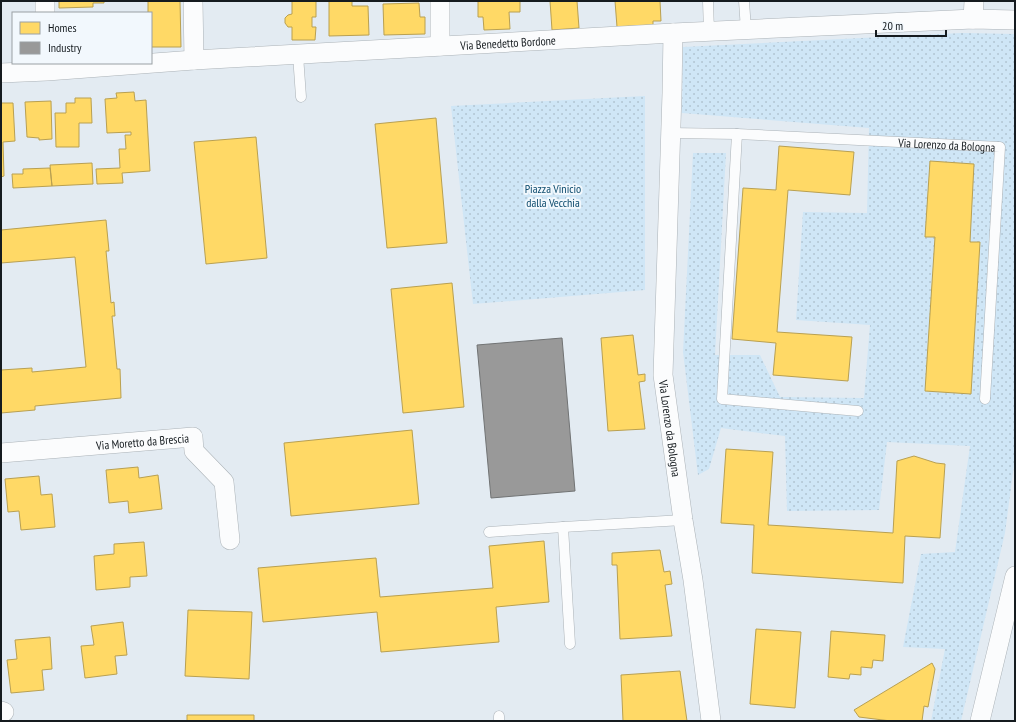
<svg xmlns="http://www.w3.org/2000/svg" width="1016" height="722" viewBox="0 0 1016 722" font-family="'PT Sans Narrow',sans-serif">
<defs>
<pattern id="green-dots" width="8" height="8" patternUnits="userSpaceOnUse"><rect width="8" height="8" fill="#cfe6f6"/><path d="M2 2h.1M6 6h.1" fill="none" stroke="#b1c5d2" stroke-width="1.8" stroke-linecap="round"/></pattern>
</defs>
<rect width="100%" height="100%" fill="#e3ebf2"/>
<!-- green -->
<path fill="url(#green-dots)" d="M 962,33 L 1015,34 L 1015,457 L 1005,533 L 961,721 L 931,721 L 945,649 L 903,647 L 921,554 L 955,552 L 970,446 L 887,442 L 879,510 L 787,511 L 785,436 L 721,428 L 709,469 L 698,475 L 683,352 L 693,153 L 726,153 L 715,355 L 760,355 L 780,397 L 864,398 L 870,325 L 796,320 L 803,212 L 867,213 L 869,128 L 682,113 L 683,47 Z
M 645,96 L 645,290 L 473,304 L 451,106 Z"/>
<!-- homes -->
<path fill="#ffd966" stroke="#b9a051" d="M 59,1 L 104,1 L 104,3 L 93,3 L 93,7 L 59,8 Z
M 148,1 L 180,1 L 181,47 L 151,47 L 151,13 L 148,13 Z
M 292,1 L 316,1 L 316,17 L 312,17 L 312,27 L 316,27 L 315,40 L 292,40 L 292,27 L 288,27 L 285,23 L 285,18 L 288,15 L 292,14 Z
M 329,1 L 352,1 L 352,6 L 368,6 L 369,35 L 329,36 Z
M 478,1 L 520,1 L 520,12 L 509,12 L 510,29 L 484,30 L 483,17 L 478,17 Z
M 550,1 L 577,1 L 579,28 L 552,30 Z
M 615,1 L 660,1 L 661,21 L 653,21 L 653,25 L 617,27 Z
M 419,3 L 420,17 L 425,17 L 425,34 L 384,35 L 383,4 Z
M 134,92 L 135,101 L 146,100 L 150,171 L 122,173 L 123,183 L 97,184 L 96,169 L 120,168 L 119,149 L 126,149 L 125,135 L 131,135 L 131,132 L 107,133 L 105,99 L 117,98 L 116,93 Z
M 75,98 L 91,98 L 92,123 L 79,123 L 79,147 L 56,147 L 55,113 L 66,113 L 66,103 L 75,103 Z
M 51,101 L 52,139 L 39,140 L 39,138 L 27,137 L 25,102 Z
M 1,103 L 13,103 L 15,141 L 3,142 L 4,176 L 1,177 Z
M 436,118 L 447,243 L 387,248 L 375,124 Z
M 256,137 L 267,258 L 206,264 L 194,142 Z
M 779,146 L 854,152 L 850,195 L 788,190 L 777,332 L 852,337 L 848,381 L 773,375 L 776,343 L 732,339 L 743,188 L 776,190 Z
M 930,161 L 974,164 L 970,242 L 980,242 L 971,394 L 925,391 L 935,237 L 925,237 Z
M 92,163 L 93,184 L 52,186 L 50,165 Z
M 50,168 L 52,186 L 13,188 L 12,174 L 23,174 L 23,169 Z
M 106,220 L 109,251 L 106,251 L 111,303 L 114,302 L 115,316 L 112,316 L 117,369 L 120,369 L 121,398 L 35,406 L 35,410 L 1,413 L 1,370 L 32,368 L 32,372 L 86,367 L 75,257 L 1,263 L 1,230 Z
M 452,283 L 464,407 L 403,413 L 391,289 Z
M 633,335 L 638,375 L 645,374 L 645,381 L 639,382 L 645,429 L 608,431 L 601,338 Z
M 412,430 L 419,504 L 291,516 L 284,443 Z
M 726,449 L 773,452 L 768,525 L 785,526 L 893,533 L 897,461 L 914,456 L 936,463 L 945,464 L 940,538 L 905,536 L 903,583 L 752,573 L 754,525 L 721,523 Z
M 138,467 L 139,478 L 158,475 L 162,509 L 129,513 L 128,501 L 109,503 L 106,470 Z
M 39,476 L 41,495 L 52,494 L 55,527 L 21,530 L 19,511 L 8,512 L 5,479 Z
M 544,541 L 549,602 L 496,607 L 499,642 L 381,652 L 377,612 L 263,622 L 258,568 L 376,558 L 380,597 L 493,588 L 489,546 Z
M 144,542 L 147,576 L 130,577 L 130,587 L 96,590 L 94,556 L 114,554 L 114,544 Z
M 660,550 L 664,572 L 670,571 L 672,584 L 665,585 L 672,636 L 620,639 L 617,565 L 612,565 L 612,553 Z
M 188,610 L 252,612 L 249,679 L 185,676 Z
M 123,622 L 127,655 L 115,656 L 117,674 L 85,678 L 81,646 L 94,645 L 91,626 Z
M 756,629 L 801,632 L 795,708 L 750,704 Z
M 831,631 L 885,635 L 883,661 L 873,660 L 872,668 L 861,667 L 861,675 L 850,674 L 849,679 L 828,677 Z
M 50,637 L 52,669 L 42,670 L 44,690 L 11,693 L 7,660 L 17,659 L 15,640 Z
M 932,663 L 935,669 L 928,707 L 924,706 L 922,721 L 891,721 L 859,717 L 854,710 Z
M 680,671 L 687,721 L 623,721 L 621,675 Z
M 187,715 L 254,715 L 254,721 L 187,721 Z"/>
<!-- industry -->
<path fill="#999" stroke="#717374" d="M 562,338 L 575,491 L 491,498 L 477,345 Z"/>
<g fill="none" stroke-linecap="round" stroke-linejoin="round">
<!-- service casing -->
<g stroke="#abb2b7" stroke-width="11">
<g id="service">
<path d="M 708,1 L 709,32"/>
<path d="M 744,1 L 746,30"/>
<path d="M 298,55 L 301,97"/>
<path id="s1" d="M 670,133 L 737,134 L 1000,147 L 985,399"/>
<path d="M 737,134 L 722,399 L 858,411"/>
<path d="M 489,532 L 563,527"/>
<path d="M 570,644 L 563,527 L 683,520"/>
<path d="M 499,716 L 499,721"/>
</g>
</g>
<!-- minor casing -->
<g stroke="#abb2b7" stroke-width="20">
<g id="minor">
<path d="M 45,1 L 45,13"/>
<path d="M 193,1 L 194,60"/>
<path d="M 440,1 L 440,46"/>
<path d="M 973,19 L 974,1"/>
<path id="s2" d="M 673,33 L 672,93 L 663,375 L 683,520 L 693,580 L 711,721"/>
<path id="s3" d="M 1,73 L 47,71 L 194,60 L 673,33 L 973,19 L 1015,20"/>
<path id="s4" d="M 1,453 L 193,437 L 194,451 L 224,482 L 230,540"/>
<path d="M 1,711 L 4,712"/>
<path d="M 980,721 L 1015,576"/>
</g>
</g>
<!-- service -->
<use href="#service" stroke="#fbfcfd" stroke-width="10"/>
<!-- minor -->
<use href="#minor" stroke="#fbfcfd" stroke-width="19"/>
</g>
<g text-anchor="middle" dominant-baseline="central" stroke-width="4" stroke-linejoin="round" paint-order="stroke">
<!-- street labels -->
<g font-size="12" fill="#151b1f" stroke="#f2f8fd">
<text stroke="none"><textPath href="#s3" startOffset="508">Via Benedetto Bordone</textPath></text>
<text stroke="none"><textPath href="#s1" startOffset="277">Via Lorenzo da Bologna</textPath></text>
<text stroke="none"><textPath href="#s2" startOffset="396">Via Lorenzo da Bologna</textPath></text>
<text stroke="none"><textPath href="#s4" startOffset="142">Via Moretto da Brescia</textPath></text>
</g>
<!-- park labels -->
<g font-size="12" fill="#0b4a6c" stroke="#f2f8fd">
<text x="553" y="188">Piazza Vinicio<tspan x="553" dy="14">dalla Vecchia</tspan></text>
</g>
</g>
<!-- border -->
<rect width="1016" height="722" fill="none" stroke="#151b1f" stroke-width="4"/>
<!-- legend -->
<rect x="12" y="12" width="140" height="52" fill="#f2f8fd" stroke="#9aa0a4"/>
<rect x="20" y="22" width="20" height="12" fill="#ffd966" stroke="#9aa0a4"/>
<text x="48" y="32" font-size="12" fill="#151b1f">Homes</text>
<rect x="20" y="42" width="20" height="12" fill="#999999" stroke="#9aa0a4"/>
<text x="48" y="52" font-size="12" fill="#151b1f">Industry</text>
<!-- scale -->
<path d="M876 30v6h70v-6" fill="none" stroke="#151b1f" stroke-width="2"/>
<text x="882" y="30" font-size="12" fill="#151b1f" stroke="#f2f8fd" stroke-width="3" paint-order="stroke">20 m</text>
</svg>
